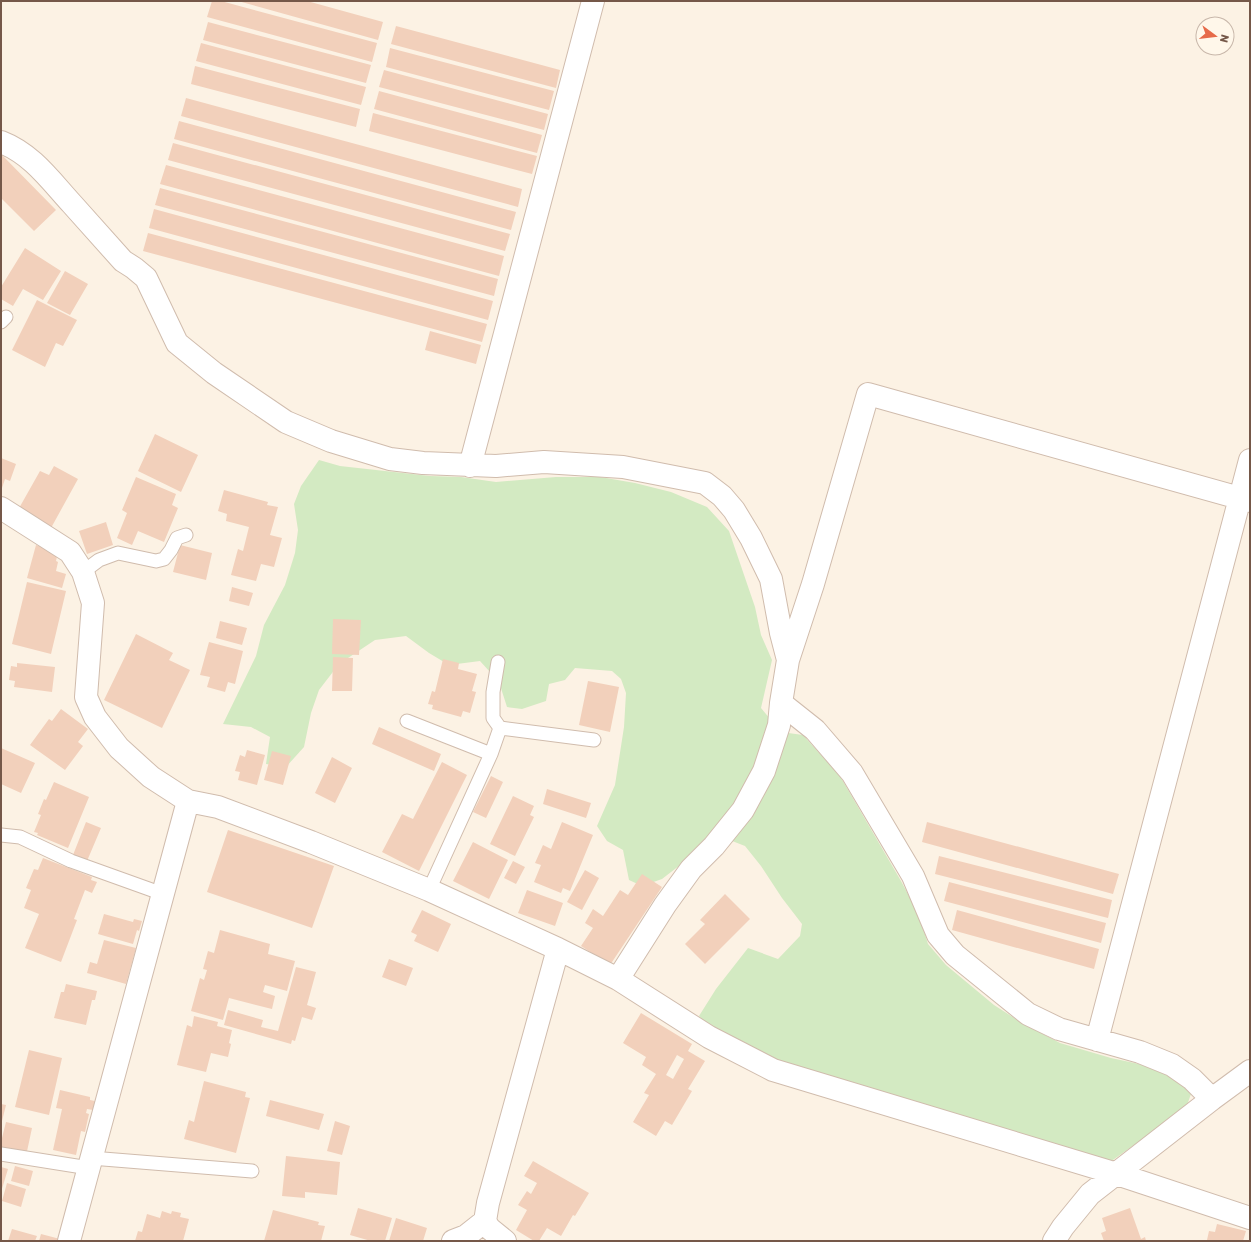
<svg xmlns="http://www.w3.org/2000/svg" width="1251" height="1242" viewBox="0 0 1251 1242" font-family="Rubik,sans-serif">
<rect width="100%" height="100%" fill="#fcf2e4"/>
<!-- green -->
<path fill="#d3eac2" d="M 319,460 L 340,466 L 430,476 L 461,477 L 496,482 L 556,477 L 600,477 L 635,483 L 671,492 L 707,507 L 729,531 L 755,607 L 761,635 L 772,660 L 761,708 L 781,732 L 803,735 L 840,776 L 901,881 L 919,915 L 928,944 L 946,965 L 994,1005 L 1022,1023 L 1060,1043 L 1111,1058 L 1139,1064 L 1166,1074 L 1183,1083 L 1191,1094 L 1186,1108 L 1110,1162 L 779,1063 L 712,1029 L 699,1016 L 716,989 L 748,948 L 778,959 L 800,936 L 802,924 L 782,898 L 761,866 L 745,846 L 727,839 L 684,862 L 662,879 L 642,886 L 629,880 L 623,850 L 607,841 L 597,826 L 615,785 L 624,727 L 626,693 L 621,679 L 612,671 L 575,668 L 565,680 L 549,684 L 546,701 L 522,709 L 507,707 L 499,682 L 480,661 L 449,665 L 429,653 L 406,636 L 375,640 L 339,664 L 319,690 L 311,713 L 304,747 L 286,767 L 266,764 L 270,737 L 251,727 L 223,724 L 256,656 L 264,625 L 285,585 L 295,553 L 298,530 L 294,504 L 301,486 Z"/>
<!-- building -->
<path fill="#f2d0bb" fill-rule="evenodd" d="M 212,1 L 221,1 L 377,43 L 372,62 L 207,17 Z
M 238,1 L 307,1 L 383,22 L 378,40 Z
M 208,22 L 371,65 L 366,83 L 203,40 Z
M 396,26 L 560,70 L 556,88 L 391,44 Z
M 201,43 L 366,87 L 361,105 L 196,61 Z
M 390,48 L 554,91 L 549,110 L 386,67 Z
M 195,66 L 360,109 L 356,127 L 191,84 Z
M 384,70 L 548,114 L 544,130 L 379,87 Z
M 379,91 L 542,135 L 537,153 L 374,109 Z
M 186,98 L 522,189 L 518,207 L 181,116 Z
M 373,113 L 537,156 L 532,174 L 369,131 Z
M 179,121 L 516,212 L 511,230 L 174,139 Z
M 173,143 L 510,234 L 505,251 L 168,160 Z
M 2,155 L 56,210 L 34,231 L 1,198 L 1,157 Z
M 166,165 L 504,256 L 499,276 L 160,184 Z
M 160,188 L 498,279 L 494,296 L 155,205 Z
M 154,209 L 493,301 L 488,320 L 149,228 Z
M 148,233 L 487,324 L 482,342 L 143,251 Z
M 25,248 L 61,271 L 43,300 L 23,289 L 13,306 L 1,299 L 1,287 Z
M 65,271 L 88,284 L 70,315 L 47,303 Z
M 37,300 L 77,320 L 63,346 L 56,343 L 45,367 L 12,350 Z
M 430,331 L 481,345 L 476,364 L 425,350 Z
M 155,434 L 198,455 L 181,492 L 138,471 Z
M 1,458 L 16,464 L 10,481 L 5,479 L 1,491 Z
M 54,466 L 78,479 L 51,528 L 18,510 L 40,471 L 49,475 Z
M 136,477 L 176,494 L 172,505 L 178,508 L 164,542 L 138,531 L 132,545 L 117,538 L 127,513 L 122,510 Z
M 224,490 L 268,502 L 267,505 L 278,507 L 270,535 L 282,538 L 274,567 L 261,564 L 256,581 L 231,575 L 238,549 L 243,551 L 249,527 L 226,521 L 227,514 L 218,511 Z
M 106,522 L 113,545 L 87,554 L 79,531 Z
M 36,545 L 58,552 L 56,561 L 58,562 L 56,571 L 66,574 L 62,588 L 27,578 Z
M 180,545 L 212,553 L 206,580 L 173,572 Z
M 27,582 L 66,591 L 51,654 L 12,644 Z
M 232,587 L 253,593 L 249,606 L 229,601 Z
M 333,619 L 361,620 L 359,655 L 332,654 Z
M 220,621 L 247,628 L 242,645 L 216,638 Z
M 136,634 L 173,653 L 169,660 L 190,670 L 162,728 L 104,700 Z
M 209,642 L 243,651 L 235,684 L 228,682 L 225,692 L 207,687 L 210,677 L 200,675 Z
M 333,657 L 353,658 L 352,691 L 332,691 Z
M 443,659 L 459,663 L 458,669 L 477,674 L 472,691 L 476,692 L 470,713 L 463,711 L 461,717 L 432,709 L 433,705 L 428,704 L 432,691 L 435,692 Z
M 17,663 L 55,667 L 52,692 L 14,687 L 15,681 L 9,680 L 11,666 L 17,667 Z
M 588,681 L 619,687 L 610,732 L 579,725 Z
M 61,709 L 88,729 L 78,742 L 83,746 L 65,770 L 30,745 L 49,719 L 52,721 Z
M 379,727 L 441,754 L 434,771 L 372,744 Z
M 1,748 L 35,763 L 21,793 L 1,784 Z
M 247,750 L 265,755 L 257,785 L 238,780 L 240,772 L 235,771 L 240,755 L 245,757 Z
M 272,751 L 291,756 L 283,785 L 264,780 Z
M 332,757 L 352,768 L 335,803 L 315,793 Z
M 442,762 L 467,775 L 419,871 L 382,852 L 402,814 L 413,819 Z
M 491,776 L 503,782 L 486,818 L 473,812 Z
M 54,782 L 89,797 L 68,848 L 37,835 L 38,833 L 34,832 L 41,815 L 38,814 L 44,799 L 46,800 Z
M 547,789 L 591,803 L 586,818 L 543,804 Z
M 513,796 L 534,806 L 530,815 L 534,817 L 515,856 L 490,844 Z
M 86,822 L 101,828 L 87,861 L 73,855 Z
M 562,822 L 593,835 L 570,891 L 563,888 L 561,893 L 534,882 L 541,865 L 535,863 L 543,845 L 551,849 Z
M 927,822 L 1119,874 L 1113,894 L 922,842 Z
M 228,830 L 334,866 L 312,928 L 207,892 Z
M 473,842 L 508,860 L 489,899 L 453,881 Z
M 939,856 L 1112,900 L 1108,918 L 935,874 Z
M 43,858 L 92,877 L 91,880 L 97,882 L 92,893 L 85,890 L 74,919 L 77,920 L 61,962 L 25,948 L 39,914 L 24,908 L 31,890 L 26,888 L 34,869 L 38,870 Z
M 513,861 L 525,867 L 516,884 L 504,878 Z
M 585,870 L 599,878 L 582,910 L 567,902 Z
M 642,874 L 662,887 L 610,965 L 581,946 L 593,928 L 585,923 L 593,909 L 603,916 L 620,890 L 628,895 Z
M 949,882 L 1106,923 L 1101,943 L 944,901 Z
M 527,890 L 563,903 L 555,926 L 518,913 Z
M 725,894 L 750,919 L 705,964 L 685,944 L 705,924 L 700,920 Z
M 422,910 L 451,924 L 438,952 L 414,941 L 417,935 L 411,932 Z
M 957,910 L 1099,949 L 1094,969 L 952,930 Z
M 104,914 L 133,922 L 134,919 L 142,921 L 139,931 L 137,930 L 133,944 L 98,934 Z
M 220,930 L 270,944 L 268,954 L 295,961 L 287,991 L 265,985 L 263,992 L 275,996 L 272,1009 L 229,998 L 223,1020 L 191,1011 L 200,978 L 204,980 L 207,970 L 203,969 L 208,951 L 214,953 Z
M 104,940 L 136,948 L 126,984 L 87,973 L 90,962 L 97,964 Z
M 389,959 L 413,968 L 406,986 L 382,977 Z
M 296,967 L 316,972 L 307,1005 L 316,1008 L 312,1020 L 302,1017 L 295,1041 L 292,1040 L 291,1044 L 224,1025 L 228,1010 L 263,1020 L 261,1027 L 278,1031 Z
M 66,984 L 97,991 L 95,1000 L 92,1000 L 86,1025 L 54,1018 L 61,992 L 64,992 Z
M 641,1013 L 692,1044 L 688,1051 L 705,1061 L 688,1089 L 692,1091 L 672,1125 L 665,1121 L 656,1136 L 633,1122 L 649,1095 L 644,1093 L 656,1074 L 642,1065 L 646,1057 L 623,1043 ZM 677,1055 L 684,1059 L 673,1079 L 666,1075 Z
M 194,1016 L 218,1022 L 217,1026 L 232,1030 L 229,1043 L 231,1044 L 228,1057 L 211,1053 L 206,1072 L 177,1065 L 187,1025 L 192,1027 Z
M 29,1050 L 62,1058 L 49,1115 L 15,1107 Z
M 204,1081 L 246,1092 L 245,1097 L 250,1098 L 236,1153 L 184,1139 L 189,1120 L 194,1122 Z
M 60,1090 L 90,1097 L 90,1100 L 95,1101 L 93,1110 L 87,1109 L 86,1113 L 89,1114 L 85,1132 L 81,1131 L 76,1155 L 53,1150 L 62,1109 L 56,1108 Z
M 270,1100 L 324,1114 L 319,1130 L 266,1116 Z
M 1,1104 L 6,1105 L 2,1121 L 1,1121 Z
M 335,1121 L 350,1126 L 342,1155 L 327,1151 Z
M 6,1122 L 32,1128 L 26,1156 L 1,1150 L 1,1142 Z
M 286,1156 L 340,1162 L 337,1195 L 305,1192 L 305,1198 L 282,1196 Z
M 533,1161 L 589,1193 L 575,1216 L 573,1215 L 561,1236 L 547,1228 L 539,1241 L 534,1241 L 516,1230 L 527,1210 L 518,1205 L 527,1191 L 531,1194 L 537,1183 L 524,1176 Z
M 15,1166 L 33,1171 L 29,1186 L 11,1181 Z
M 1,1167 L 8,1169 L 1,1192 Z
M 7,1183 L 26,1189 L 21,1207 L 2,1201 Z
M 358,1208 L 392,1218 L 385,1241 L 371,1241 L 350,1235 Z
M 1130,1208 L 1141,1239 L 1145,1237 L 1146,1241 L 1104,1241 L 1101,1233 L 1106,1231 L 1102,1218 Z
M 273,1210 L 319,1222 L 318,1225 L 325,1226 L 321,1241 L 264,1241 Z
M 162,1211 L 171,1214 L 172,1211 L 181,1213 L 180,1217 L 189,1219 L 183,1241 L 135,1241 L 138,1231 L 142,1232 L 147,1214 L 160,1218 Z
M 396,1218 L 427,1228 L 423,1241 L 389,1241 Z
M 1217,1224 L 1246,1231 L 1243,1241 L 1207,1240 L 1209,1231 L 1215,1232 Z
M 12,1229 L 37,1236 L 35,1241 L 8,1241 Z
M 41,1234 L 60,1239 L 59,1241 L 39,1241 Z"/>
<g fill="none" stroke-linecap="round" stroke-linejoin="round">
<!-- lane casing -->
<g stroke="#d0bcad" stroke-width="15">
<path id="lane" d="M 1,322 L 6,317
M 83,572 L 99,560 L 118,553 L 156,561 L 164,559 L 171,550 L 177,538 L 186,535
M 498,662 L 493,692 L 493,718 L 500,728
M 407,721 L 491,754
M 1,835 L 20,837 L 71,861 L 163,894
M 429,890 L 491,754 L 500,728 L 594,740
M 1,1154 L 89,1168
M 91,1158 L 252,1171"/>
</g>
<!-- street casing -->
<g stroke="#d0bcad" stroke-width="24">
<path id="street" d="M 1,142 C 32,154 50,180 72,204 C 89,223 106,242 123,261 L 134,268 L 146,278 L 177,343 L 214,373 L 286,422 L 331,441 L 390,459 L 423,463 L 496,466 L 544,462 L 623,467 L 705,483 L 722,496 L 734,510 L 751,538 L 771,579 L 781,633 L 788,660
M 470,466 L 593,1
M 1,508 L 70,552 L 83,572 L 93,603 L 86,697 L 95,717 L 119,748 L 151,777 L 188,801 L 218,807 L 311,842 L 429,890 L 558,949 L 618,979 L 709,1037 L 773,1070 L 1117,1174 L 1250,1218
M 781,703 L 815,730 L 852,773 L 913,876 L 938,935 L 955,955 L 1028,1014 L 1059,1029 L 1140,1052 L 1172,1065 L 1192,1079 L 1212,1099
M 618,979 L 665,905 L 691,869 L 714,846 L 743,810 L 764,771 L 779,725 L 781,703 L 788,660 L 813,584 L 868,394 L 1250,501
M 1097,1040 L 1250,460
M 69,1241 L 188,801
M 453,1241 L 466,1236 L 485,1221
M 505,1241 L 489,1228 L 485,1221 L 488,1203 L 558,949
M 1054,1241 L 1063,1227 L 1090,1194 L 1212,1099 L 1250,1071"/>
</g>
<!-- lane -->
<use href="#lane" stroke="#fff" stroke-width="13"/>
<!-- street -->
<use href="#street" stroke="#fff" stroke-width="22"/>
</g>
<!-- border -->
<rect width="1251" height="1242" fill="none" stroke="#755849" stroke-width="4"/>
<!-- north arrow -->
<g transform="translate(1215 36) rotate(105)"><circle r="19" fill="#fff7ea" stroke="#c8b7aa"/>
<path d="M0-3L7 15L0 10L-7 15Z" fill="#e66a49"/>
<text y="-6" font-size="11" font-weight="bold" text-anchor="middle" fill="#755849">N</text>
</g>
</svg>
